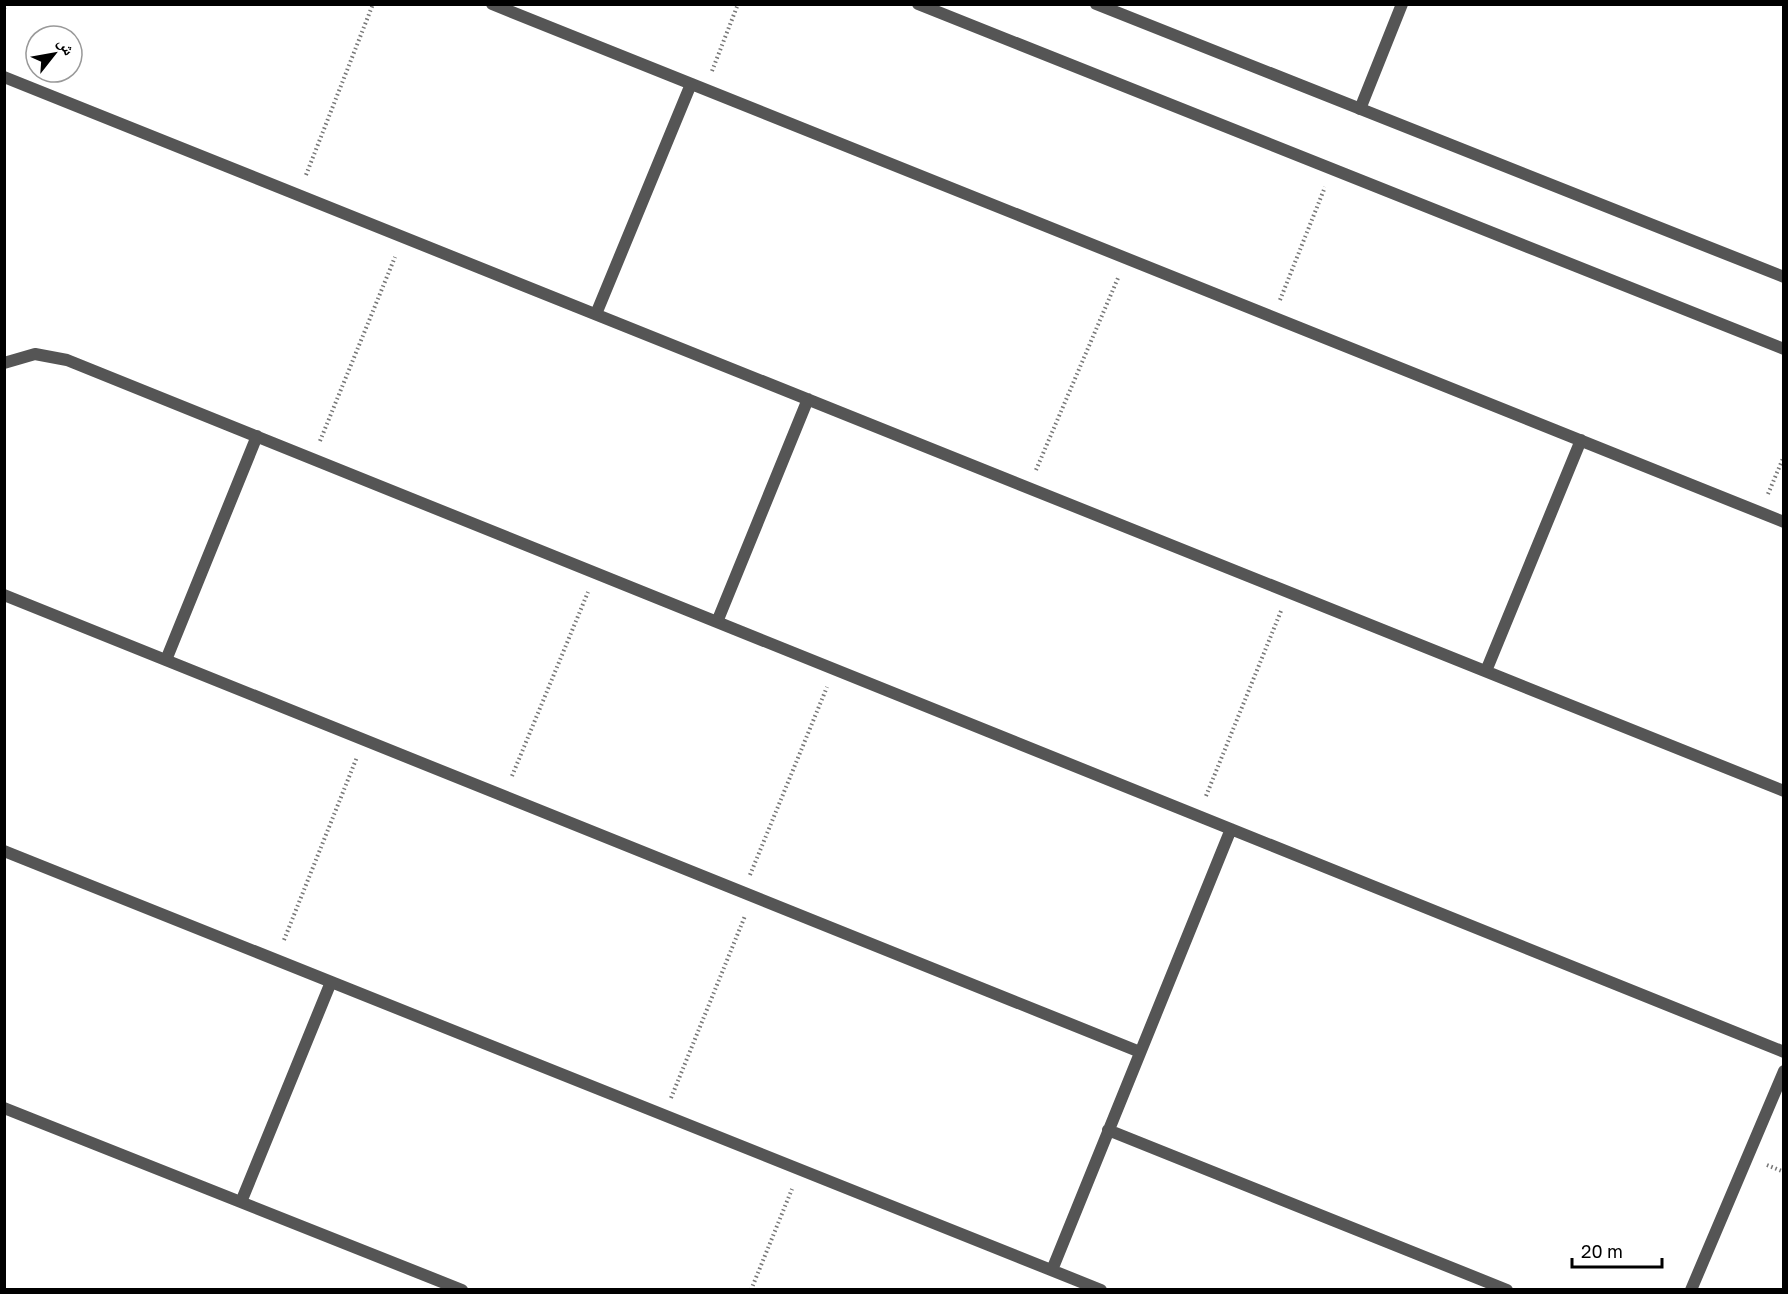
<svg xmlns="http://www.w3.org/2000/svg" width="1788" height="1294" viewBox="0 0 1788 1294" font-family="'Golos Text','Noto Naskh Arabic',sans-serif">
<rect width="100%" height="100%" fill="#fff"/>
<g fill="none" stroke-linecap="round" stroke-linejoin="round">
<!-- path -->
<path stroke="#777" stroke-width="4" stroke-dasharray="1.5 3" stroke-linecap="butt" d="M 4,9 L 6,4
M 712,71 L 738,4
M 306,175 L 373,4
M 1280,300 L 1325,187
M 320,441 L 395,257
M 1036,470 L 1118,278
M 1768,494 L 1784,456
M 512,776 L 588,592
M 1206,796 L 1281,611
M 750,875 L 827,687
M 284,940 L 357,757
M 671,1098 L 745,916
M 1767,1165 L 1784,1172
M 751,1290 L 792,1189"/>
<!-- service -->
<path stroke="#555" stroke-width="12" d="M 1360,109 L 1402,4"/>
<!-- minor -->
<path stroke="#555" stroke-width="12" d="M 492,4 L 1784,522
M 918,4 L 1784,349
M 1096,4 L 1784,277
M 4,77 L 1784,791
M 596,314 L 691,84
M 4,363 L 35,354 L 67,360 L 1784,1052
M 4,595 L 1140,1052
M 717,622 L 808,399
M 166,660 L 257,436
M 1486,671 L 1581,440
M 4,851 L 1101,1290
M 4,1108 L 462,1290
M 1108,1130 L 1507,1290
M 241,1202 L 331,982
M 1052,1270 L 1231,829
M 1691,1290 L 1784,1071"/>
</g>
<!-- border -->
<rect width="1788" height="1294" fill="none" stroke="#000000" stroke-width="12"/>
<!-- north arrow -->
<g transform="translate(54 54) rotate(59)"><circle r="28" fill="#ffffff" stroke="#999999" stroke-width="1.5"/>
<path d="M0-4.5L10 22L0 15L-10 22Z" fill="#000000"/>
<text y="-9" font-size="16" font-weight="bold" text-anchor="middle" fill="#000000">ش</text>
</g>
<!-- scale -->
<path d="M1572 1258v9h90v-9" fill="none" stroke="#000000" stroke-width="3"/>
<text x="1581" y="1258" font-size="18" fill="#000000" stroke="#ffffff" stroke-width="4.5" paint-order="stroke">20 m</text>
</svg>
